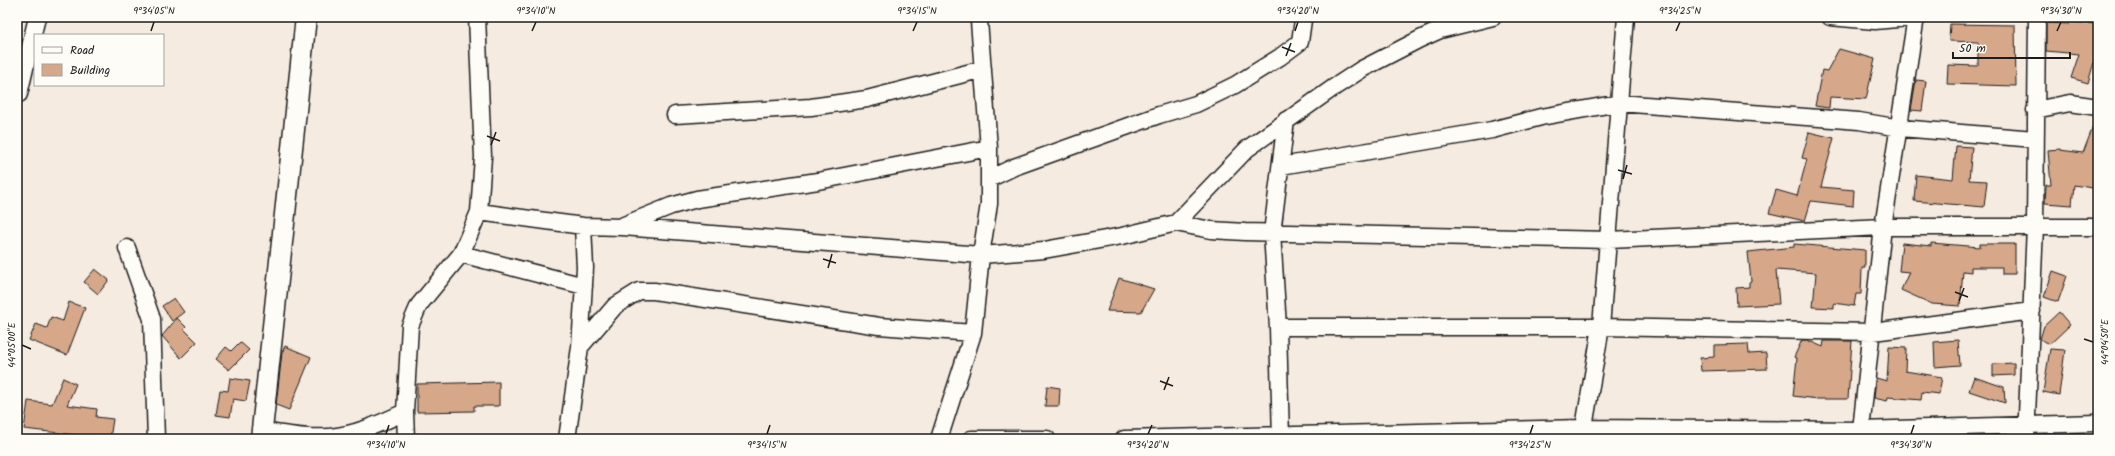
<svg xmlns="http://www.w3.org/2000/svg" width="2115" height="456" viewBox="0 0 2115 456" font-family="Kalam,sans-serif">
<rect width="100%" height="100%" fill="#f5ebe1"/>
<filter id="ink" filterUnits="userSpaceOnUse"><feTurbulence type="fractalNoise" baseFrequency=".025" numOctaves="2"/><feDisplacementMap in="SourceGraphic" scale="8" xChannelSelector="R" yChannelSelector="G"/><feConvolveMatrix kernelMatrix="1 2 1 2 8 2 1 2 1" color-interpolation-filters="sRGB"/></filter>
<g filter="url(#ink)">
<!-- building -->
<path fill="#d7a789" stroke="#1c1c1c" d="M 2069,22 L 2098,24 L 2098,48 L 2088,83 L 2071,78 L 2079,54 L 2046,51 L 2046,23 L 2069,24 Z
M 1950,24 L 2015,25 L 2016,86 L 1947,84 L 1948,65 L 1978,66 L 1978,42 L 1949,41 Z
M 1839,49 L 1875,59 L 1866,99 L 1830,97 L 1829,108 L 1815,106 L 1822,70 L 1827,71 Z
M 1916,80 L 1926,81 L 1922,111 L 1911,110 Z
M 2097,116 L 2098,189 L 2074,185 L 2072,205 L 2045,203 L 2046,185 L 2051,185 L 2048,150 L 2060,149 L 2060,150 L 2083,153 Z
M 1809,132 L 1834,138 L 1821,187 L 1854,190 L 1853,206 L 1811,201 L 1805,221 L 1769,213 L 1776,190 L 1797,196 L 1807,159 L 1802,158 Z
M 1956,146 L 1972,147 L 1969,180 L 1987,181 L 1984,207 L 1914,201 L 1916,175 L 1953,179 Z
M 1902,243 L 1931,246 L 1931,243 L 1980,247 L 1980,244 L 2015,244 L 2015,274 L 2002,274 L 2002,267 L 1971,267 L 1971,272 L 1963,271 L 1960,306 L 1932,304 L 1901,290 L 1909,272 L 1899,271 Z
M 1794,244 L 1865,250 L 1865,268 L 1862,268 L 1861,294 L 1856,294 L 1854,306 L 1834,303 L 1834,308 L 1813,307 L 1816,273 L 1776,270 L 1779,304 L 1737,306 L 1736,288 L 1749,287 L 1749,282 L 1751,281 L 1748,252 L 1794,247 Z
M 95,269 L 109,280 L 98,294 L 84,282 Z
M 2053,271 L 2067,276 L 2058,302 L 2044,297 Z
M 1119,278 L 1154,289 L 1141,312 L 1107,311 Z
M 174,298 L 184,312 L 172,321 L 162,306 Z
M 69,302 L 85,308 L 67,355 L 29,340 L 36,324 L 47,328 L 51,317 L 63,321 Z
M 2059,312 L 2070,325 L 2050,344 L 2040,339 L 2044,326 Z
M 177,318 L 186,327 L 184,329 L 197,342 L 181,358 L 162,336 Z
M 1802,340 L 1807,340 L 1823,347 L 1824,341 L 1852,341 L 1848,399 L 1818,399 L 1793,396 L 1797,358 L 1794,357 Z
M 1958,340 L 1960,365 L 1935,367 L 1934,342 Z
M 240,342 L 249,350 L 229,370 L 216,359 L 226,347 L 231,351 Z
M 1748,344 L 1749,354 L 1766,353 L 1767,369 L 1701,371 L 1700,358 L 1714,357 L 1714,345 Z
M 285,346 L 311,357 L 289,410 L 276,405 L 282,353 Z
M 1889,347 L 1906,348 L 1905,371 L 1942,377 L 1939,394 L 1922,392 L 1921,400 L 1888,397 L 1887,401 L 1874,398 L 1876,378 L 1887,381 Z
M 2050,349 L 2065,350 L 2059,395 L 2043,392 Z
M 2014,363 L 2014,375 L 1993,376 L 1993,364 Z
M 1974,377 L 2004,387 L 2005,403 L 1969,391 Z
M 63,378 L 76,384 L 67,405 L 97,409 L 96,417 L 113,419 L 110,439 L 24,429 L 28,401 L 52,404 Z
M 230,378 L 250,381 L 246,401 L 233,399 L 230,417 L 216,415 L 220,390 L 228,391 Z
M 499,382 L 499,406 L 474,406 L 474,411 L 417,412 L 417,384 Z
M 1047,386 L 1060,388 L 1059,406 L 1045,406 Z"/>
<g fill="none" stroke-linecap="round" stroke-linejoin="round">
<!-- minor casing -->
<g stroke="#1c1c1c" stroke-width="19">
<path id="minor" d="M 1830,17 L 1875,21 L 1919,17
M 19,94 L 37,17
M 2035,110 L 2070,103 L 2098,107
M 675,115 L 811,107 L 867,99 L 983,69
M 1281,166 L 1492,130 L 1541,117 L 1619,103 L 1859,121 L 1900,128 L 2035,139
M 989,179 L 1014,167 L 1159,115 L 1196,104 L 1235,85 L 1280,57 L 1300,42 L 1303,20 L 1301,17
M 479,212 L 583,226 L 623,227 L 981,255 L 989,204 L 989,148 L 979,21
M 1176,223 L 1211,230 L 1245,232 L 1609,240 L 1883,227 L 2098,227
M 624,225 L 671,206 L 697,199 L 818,181 L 989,148
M 127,248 L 152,319 L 156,439
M 461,254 L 584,286
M 1278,327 L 1601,327 L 1873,332 L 2032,311
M 580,347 L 615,306 L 639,291 L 654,291 L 879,326 L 973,333
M 1861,430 L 1883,227 L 1916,17
M 262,431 C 284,434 307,439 329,437 C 356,435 381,423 405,412
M 406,439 L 405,412 L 410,326 L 419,305 L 461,254 L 479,212 L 483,157 L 477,17
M 567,439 L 580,347 L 585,268 L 583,226
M 939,439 L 973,333 L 981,255 L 1044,250 L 1122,236 L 1176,223 L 1247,149 L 1333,88 L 1362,69 L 1420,39 L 1440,30 L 1493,17
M 971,439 L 1047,439
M 1124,439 L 1584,428 L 1861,430 L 2098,423
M 1281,439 L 1278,327 L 1272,233 L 1286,120
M 1582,439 L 1601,327 L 1626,17
M 2026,439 L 2035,226 L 2037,17"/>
</g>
<!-- tertiary casing -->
<g stroke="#1c1c1c" stroke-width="23">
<path id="tertiary" d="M 261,439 L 306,17"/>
</g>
<!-- minor -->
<use href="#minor" stroke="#fdfcf7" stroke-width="16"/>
<!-- tertiary -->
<use href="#tertiary" stroke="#fdfcf7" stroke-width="20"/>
</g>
</g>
<!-- ticks -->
<path fill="none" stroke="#1c1c1c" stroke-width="1.5" d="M 151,31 L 154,22M 532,31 L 536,22M 913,31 L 917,22M 1295,31 L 1298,22M 1676,31 L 1680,22M 2057,31 L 2061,22M 1282,47 L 1295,52M 1286,56 L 1291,43M 487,136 L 500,141M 491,145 L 496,132M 1618,170 L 1632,174M 1623,179 L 1627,165M 823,259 L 836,263M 828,268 L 832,254M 1955,292 L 1968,297M 1959,301 L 1964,288M 2084,339 L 2093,342M 22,345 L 31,349M 1160,381 L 1173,386M 1164,390 L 1169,377M 386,434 L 389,425M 767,434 L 770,425M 1148,434 L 1152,425M 1530,434 L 1533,425M 1911,434 L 1914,425"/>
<!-- margin -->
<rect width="2115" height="456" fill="none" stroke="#fdfcf7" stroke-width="44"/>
<!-- legend -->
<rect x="34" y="34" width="130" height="52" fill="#fdfcf7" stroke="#a3a29f"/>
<rect x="42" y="47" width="20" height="6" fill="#fdfcf7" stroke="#a3a29f"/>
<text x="70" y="54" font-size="12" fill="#1c1c1c">Road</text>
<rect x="42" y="64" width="20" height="12" fill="#d7a789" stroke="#a3a29f"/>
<text x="70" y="74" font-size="12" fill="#1c1c1c">Building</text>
<!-- scale -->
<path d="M1953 52v6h117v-6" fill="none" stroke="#1c1c1c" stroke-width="2"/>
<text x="1959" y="52" font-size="12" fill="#1c1c1c" stroke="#fdfcf7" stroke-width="3" paint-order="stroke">50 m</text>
<rect x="22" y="22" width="2071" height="412" fill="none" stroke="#1c1c1c" stroke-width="1.5"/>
<g font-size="10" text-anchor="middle" fill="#1c1c1c">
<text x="154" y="14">9°34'05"N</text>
<text x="536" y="14">9°34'10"N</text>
<text x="917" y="14">9°34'15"N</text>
<text x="1298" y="14">9°34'20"N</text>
<text x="1680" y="14">9°34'25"N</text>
<text x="2061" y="14">9°34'30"N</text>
<text transform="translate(2104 342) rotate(-90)" y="4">44°04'50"E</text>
<text transform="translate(11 345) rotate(-90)" y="4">44°05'00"E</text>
<text x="386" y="448">9°34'10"N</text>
<text x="767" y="448">9°34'15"N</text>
<text x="1148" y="448">9°34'20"N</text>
<text x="1530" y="448">9°34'25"N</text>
<text x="1911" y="448">9°34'30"N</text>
</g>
</svg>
